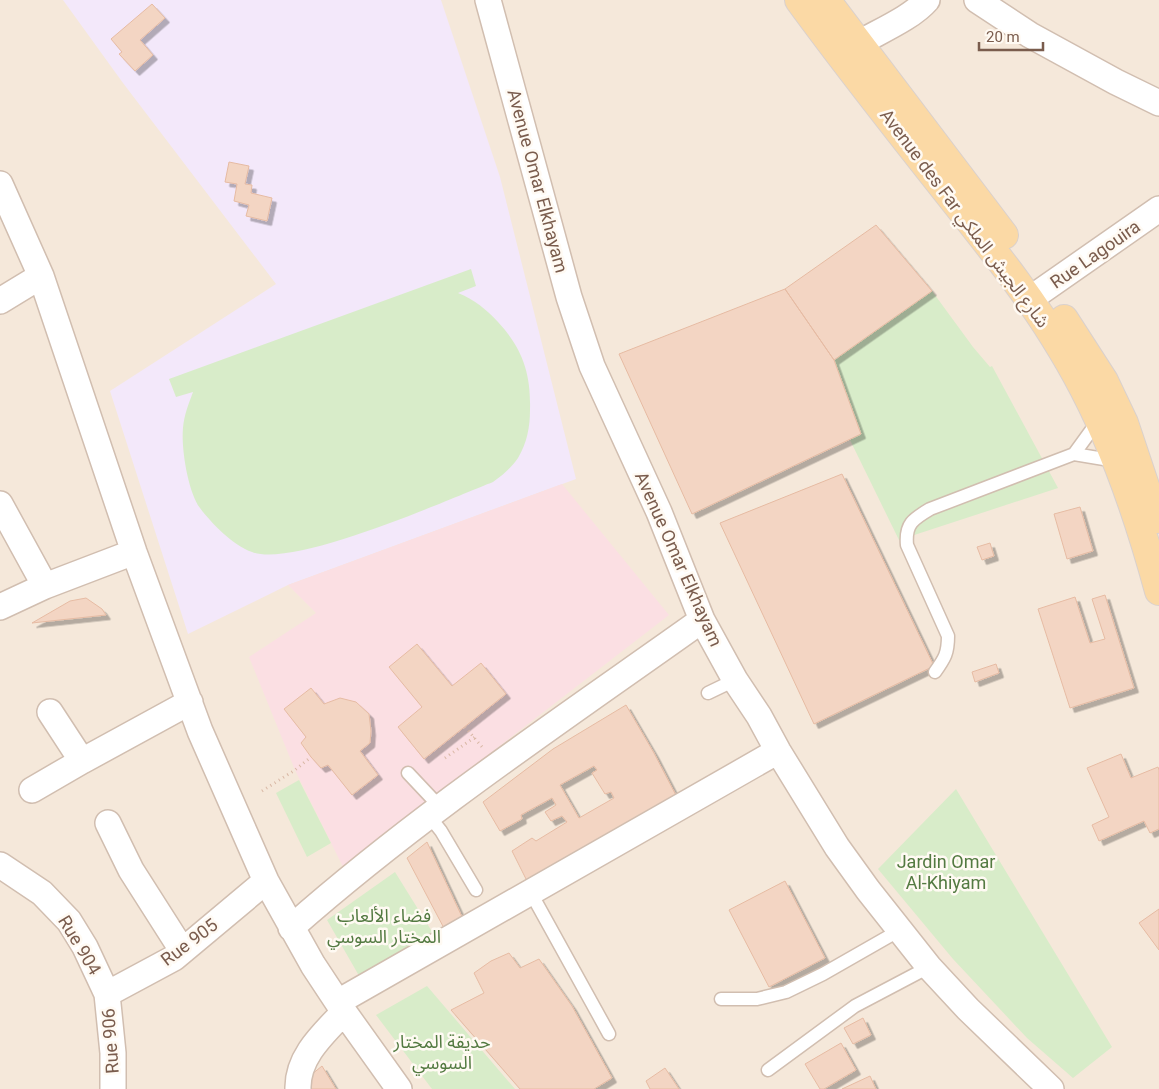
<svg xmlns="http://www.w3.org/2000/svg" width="1159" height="1089" viewBox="0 0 1159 1089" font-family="Roboto,'Noto Sans Arabic',sans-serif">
<defs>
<filter id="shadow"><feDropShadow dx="4.5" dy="4.5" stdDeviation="0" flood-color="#0004"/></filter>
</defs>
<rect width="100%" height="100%" fill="#fdf6ec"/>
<!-- residential -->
<path fill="#f5e8da" d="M 0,0 L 1159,0 L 1159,1089 L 0,1089 Z"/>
<!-- education -->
<path fill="#f3e8fa" d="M 63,0 L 441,0 L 500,177 L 576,479 L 288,585 L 188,634 L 110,391 L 276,284 L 123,83 Z"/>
<!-- medical -->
<path fill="#fbdfe3" d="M 562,484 L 669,615 L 431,799 L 344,869 L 295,770 L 249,657 L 316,613 L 288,585 Z"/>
<!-- green -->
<path fill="#d8ecc9" d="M 471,269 L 476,286 L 458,293 C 474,299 487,310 498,322 C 523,349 531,374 530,410 C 530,427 527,443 518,458 C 511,468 503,475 493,482 C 447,500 295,568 252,552 C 234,546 211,523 200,508 C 188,492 181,448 183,428 C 184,415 189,403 193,392 L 176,397 L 169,379 Z
M 932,291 L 973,347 L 990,367 L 992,366 L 1058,488 L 899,540 L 850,440 L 861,433 L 834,360 Z
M 299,780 L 331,843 L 307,857 L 276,793 Z
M 956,789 L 1112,1047 L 1073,1078 L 1027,1038 L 953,959 L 878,869 Z
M 395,872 L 436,938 L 362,981 L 327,920 Z
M 427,986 L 515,1089 L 432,1089 L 376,1015 Z"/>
<!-- building -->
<path fill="#f3d5c3" stroke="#e6bba3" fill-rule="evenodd" filter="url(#shadow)" d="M 152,4 L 165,18 L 140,40 L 153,55 L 135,71 L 119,54 L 122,52 L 111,39 Z
M 229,162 L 249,166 L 245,184 L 252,185 L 251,193 L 272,198 L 267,221 L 246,216 L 249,205 L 234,201 L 237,184 L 225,182 Z
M 876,225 L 932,291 L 834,360 L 785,289 Z
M 785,289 L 834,360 L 861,434 L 692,514 L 619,354 Z
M 842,474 L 934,666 L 814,724 L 720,523 Z
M 1080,507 L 1093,551 L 1067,559 L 1054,514 Z
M 990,543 L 994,556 L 982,560 L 977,547 Z
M 1105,595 L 1134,688 L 1070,708 L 1038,609 L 1075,597 L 1090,643 L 1105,639 L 1092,599 Z
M 86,598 L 102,609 L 106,615 L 32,623 L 70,601 Z
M 417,644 L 452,686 L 481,663 L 506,694 L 424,759 L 398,727 L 422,707 L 389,667 Z
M 996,664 L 999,673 L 975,682 L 972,672 Z
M 311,688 L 324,704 L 340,698 L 356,702 L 369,714 L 371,731 L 370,743 L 360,751 L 378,775 L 352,795 L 328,765 L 321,768 L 311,757 L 301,743 L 306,737 L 284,709 Z
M 626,705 L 654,753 L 679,801 L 529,885 L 512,851 L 532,838 L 536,841 L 567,822 L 562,816 L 551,821 L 545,812 L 556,805 L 552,798 L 521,815 L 522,819 L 500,831 L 483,802 L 553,749 ZM 594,766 L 597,770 L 592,773 L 605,794 L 611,792 L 614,798 L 579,818 L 560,785 Z
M 1121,754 L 1131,778 L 1158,767 L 1159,770 L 1159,829 L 1150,833 L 1144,821 L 1099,841 L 1092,825 L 1109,817 L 1087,768 Z
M 427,842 L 464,921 L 446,932 L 407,858 Z
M 785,881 L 825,958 L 769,987 L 729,910 Z
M 1159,909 L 1159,950 L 1139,923 Z
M 509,953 L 520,968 L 539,959 L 572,1006 L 612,1078 L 594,1089 L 520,1089 L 451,1010 L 484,993 L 474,973 L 491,961 Z
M 863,1018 L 871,1035 L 853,1044 L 844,1028 Z
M 841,1043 L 856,1070 L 824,1089 L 820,1089 L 805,1064 Z
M 322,1066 L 336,1089 L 308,1089 L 311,1075 Z
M 665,1068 L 679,1089 L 650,1089 L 646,1081 Z
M 870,1076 L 876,1089 L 842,1089 Z"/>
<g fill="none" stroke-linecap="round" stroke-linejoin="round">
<!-- lane casing -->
<g stroke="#d1beb0" stroke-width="15">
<path id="lane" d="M 1074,454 L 1116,461
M 935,672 C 945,658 948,653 948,636 L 907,545 C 905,524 913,519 930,509 L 1074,454 L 1098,421
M 708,693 L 735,680
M 408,773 L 440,807
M 429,816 L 441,831 L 476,890
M 531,893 L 609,1034
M 721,999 L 757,999 L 786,992 L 823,974 L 900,930
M 768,1070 L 855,1006 L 929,967"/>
</g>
<!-- street casing -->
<g stroke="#d1beb0" stroke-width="28">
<path id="street" d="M 488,0 L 569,297 L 592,366 L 659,512 L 702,620 L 735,680 L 759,716 L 778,751 L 837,847 L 868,890 L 929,967 L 968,1009 L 1051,1089
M 977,0 L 1030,35 L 1116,82 L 1159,103
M 843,53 C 867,36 909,21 927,0
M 0,184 L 41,276 L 134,552 L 200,731 L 266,881 L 313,965 L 344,1012 L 399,1089
M 1030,299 L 1159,209
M 0,301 L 41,276
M 0,504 L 45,586
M 0,607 L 45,586 L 134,552
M 50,712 L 82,761
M 32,790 L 82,761 L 190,702
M 108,823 L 131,870 L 182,950
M 0,865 L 42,893 L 69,921 L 85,947 L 107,994 L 113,1053 L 113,1089
M 291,928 C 419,815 563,719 702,620
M 107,994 L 174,958 L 266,881
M 338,1002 L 778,751
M 298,1089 C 297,1057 323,1034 344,1012"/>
</g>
<!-- primary casing -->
<g stroke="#dad1cd" stroke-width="30">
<path id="primary" d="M 799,0 C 850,70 904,138 958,206 C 995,253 1032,299 1062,350 C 1107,424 1136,507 1159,591
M 826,0 L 1004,235
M 1064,319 L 1104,381 L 1124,423 L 1156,519"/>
</g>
<!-- path -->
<path stroke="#d9b8a5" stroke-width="3" stroke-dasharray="1 4" stroke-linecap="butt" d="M 465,727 L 483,748
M 445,758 L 475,737
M 262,791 L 295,770 L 311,757"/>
<!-- lane -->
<use href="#lane" stroke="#fff" stroke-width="12"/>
<!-- street -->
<use href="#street" stroke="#fff" stroke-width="25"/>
<!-- primary -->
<use href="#primary" stroke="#fbd9a5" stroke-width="28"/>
</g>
<g text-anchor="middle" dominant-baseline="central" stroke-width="5" stroke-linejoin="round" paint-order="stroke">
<!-- street labels -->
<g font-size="18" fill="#7a5c4d" stroke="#fffaf3">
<text transform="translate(538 181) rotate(75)">Avenue Omar Elkhayam</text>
<text transform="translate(965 218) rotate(53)">Avenue des Far شارع الجيش الملكي</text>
<text transform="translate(1095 254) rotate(-35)">Rue Lagouira</text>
<text transform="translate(679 559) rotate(66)">Avenue Omar Elkhayam</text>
<text transform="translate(189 942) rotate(-37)">Rue 905</text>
<text transform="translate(80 945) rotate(59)">Rue 904</text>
<text transform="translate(110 1041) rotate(-94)">Rue 906</text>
</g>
<!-- park labels -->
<g font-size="18" fill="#537a41" stroke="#fffaf3">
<text x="946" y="861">Jardin Omar<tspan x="946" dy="21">Al-Khiyam</tspan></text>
<text x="384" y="915">فضاء الألعاب<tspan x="384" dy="21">المختار السوسي</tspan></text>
<text x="442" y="1041">حديقة المختار<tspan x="442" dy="21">السوسي</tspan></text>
</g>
</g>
<!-- scale -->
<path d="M979 42v8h64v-8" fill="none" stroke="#7a5c4d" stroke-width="2.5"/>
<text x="986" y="42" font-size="15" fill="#7a5c4d" stroke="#fffaf3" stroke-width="4" paint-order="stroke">20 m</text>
</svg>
